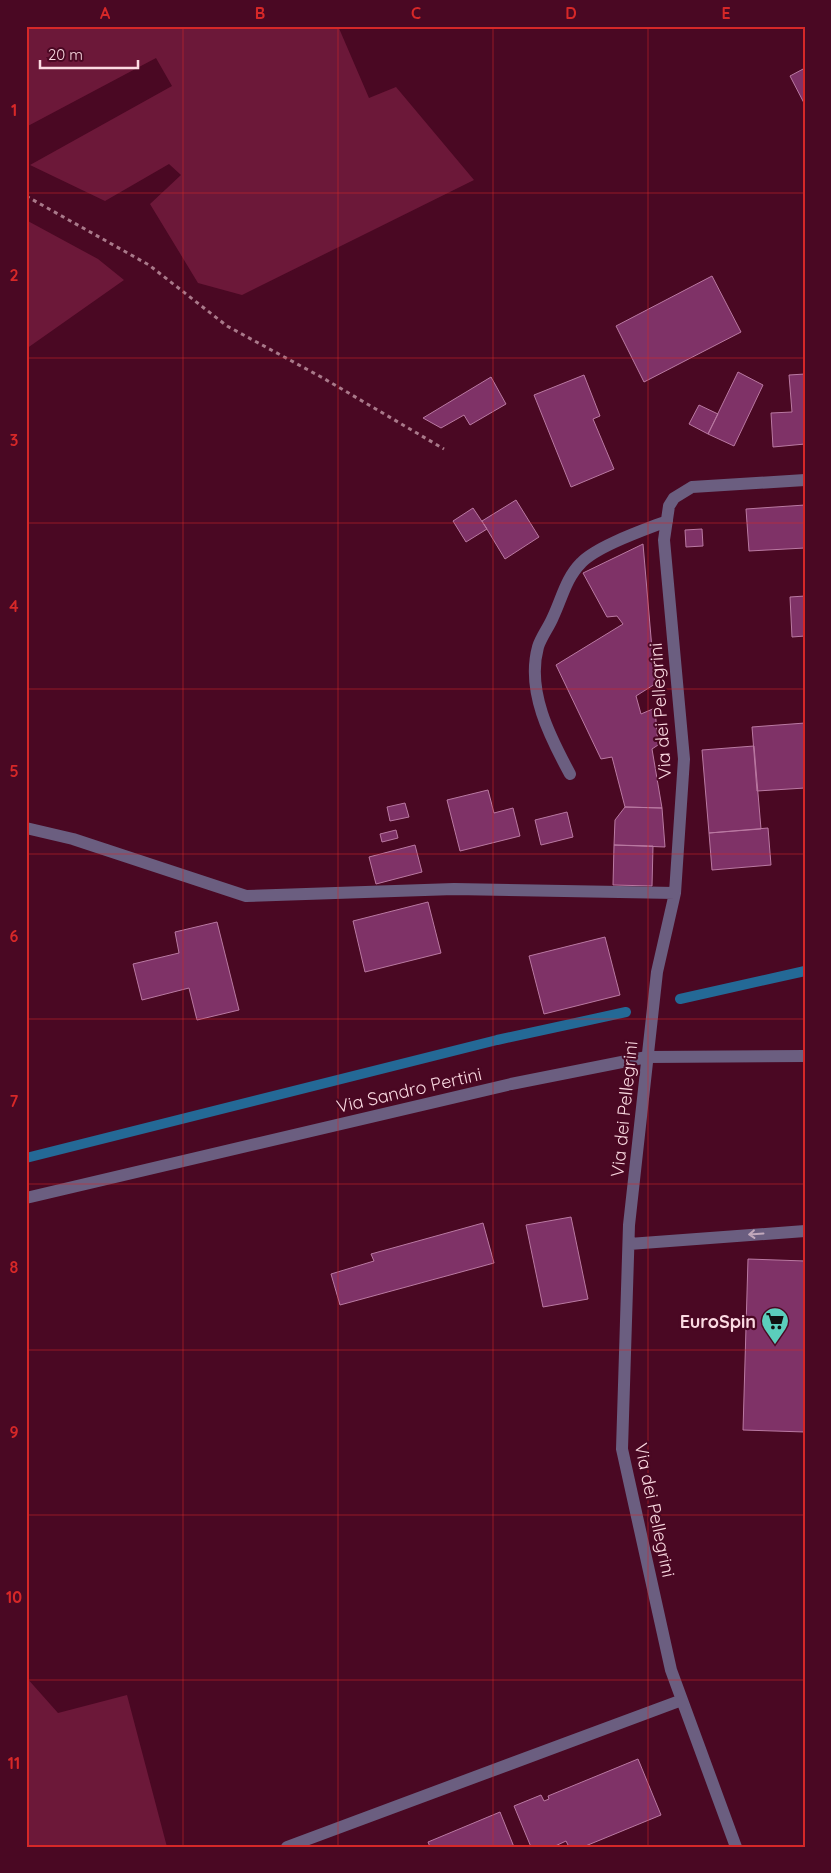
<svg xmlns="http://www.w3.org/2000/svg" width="831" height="1873" viewBox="0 0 831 1873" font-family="Quicksand,sans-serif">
<rect width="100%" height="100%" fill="#4a0823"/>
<!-- green -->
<path fill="#6c1839" d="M 26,26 L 338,26 L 369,98 L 396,87 L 474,180 L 242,295 L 198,283 L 150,204 L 181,175 L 169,164 L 105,201 L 30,165 L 172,86 L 156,58 L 26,127 Z
M 26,220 L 98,259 L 124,280 L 26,349 Z
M 26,1677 L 58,1713 L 127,1695 L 167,1847 L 26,1847 Z"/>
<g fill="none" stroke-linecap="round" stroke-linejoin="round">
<!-- stream -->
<path stroke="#246996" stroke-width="10" d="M 680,999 L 805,971
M 26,1158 L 497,1040 L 626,1012"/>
</g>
<!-- building -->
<path fill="#7f3267" stroke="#ba79a2" d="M 805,68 L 805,102 L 804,103 L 790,76 Z
M 712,276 L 741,332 L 644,382 L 616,326 Z
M 738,372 L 763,385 L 734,446 L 708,434 Z
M 805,374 L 805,444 L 773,447 L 771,413 L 792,412 L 789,375 Z
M 584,375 L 600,416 L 593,419 L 614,469 L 571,487 L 534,395 Z
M 491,377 L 506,404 L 470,425 L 464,415 L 441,428 L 423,418 Z
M 699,405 L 718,414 L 708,434 L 689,424 Z
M 516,500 L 539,537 L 505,559 L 482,521 Z
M 805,505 L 805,548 L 749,551 L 746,509 Z
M 473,508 L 487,529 L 466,542 L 453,521 Z
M 702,529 L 703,546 L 686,547 L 685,530 Z
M 643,544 L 655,684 L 636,696 L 641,714 L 655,708 L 658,745 L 652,749 L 662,808 L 625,807 L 612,757 L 601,759 L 556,665 L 623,624 L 617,616 L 607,617 L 583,573 Z
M 805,596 L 805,636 L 792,637 L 790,597 Z
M 805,723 L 805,788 L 757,791 L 752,727 Z
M 754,746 L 761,829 L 709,833 L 702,750 Z
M 488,790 L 494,813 L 513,808 L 520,836 L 460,851 L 447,800 Z
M 405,803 L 409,817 L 390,821 L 387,807 Z
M 625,807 L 662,808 L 665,847 L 614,845 L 615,820 Z
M 567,812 L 573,837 L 541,845 L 535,820 Z
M 768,828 L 771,865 L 712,870 L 709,833 Z
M 396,830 L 398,838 L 382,842 L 380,834 Z
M 415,845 L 422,872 L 376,884 L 369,857 Z
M 614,845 L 653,846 L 652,886 L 613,885 Z
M 428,902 L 441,953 L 365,972 L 353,921 Z
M 217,922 L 239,1010 L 197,1020 L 189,988 L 142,1000 L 133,964 L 179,953 L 175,932 Z
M 605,937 L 620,995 L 544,1014 L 529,956 Z
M 571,1217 L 588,1299 L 543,1307 L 526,1225 Z
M 483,1223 L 494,1263 L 340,1305 L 331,1274 L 374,1261 L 371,1254 Z
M 748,1259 L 805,1261 L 805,1432 L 743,1430 Z
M 638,1759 L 661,1815 L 583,1847 L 569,1847 L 566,1841 L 553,1847 L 531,1847 L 514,1806 L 541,1795 L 544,1801 L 549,1799 L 548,1796 Z
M 500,1812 L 514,1847 L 430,1847 L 428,1842 Z"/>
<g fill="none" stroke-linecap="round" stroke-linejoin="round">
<!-- path -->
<path stroke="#a9798a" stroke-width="3" stroke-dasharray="4 4" stroke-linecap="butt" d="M 26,196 L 149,265 L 227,326 L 323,378 L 444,449"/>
<!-- minor -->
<path stroke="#6b5e80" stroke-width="12" d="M 570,774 C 550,737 526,691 538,647 C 541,637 549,627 553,617 C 562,598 566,578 581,563 C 597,546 644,530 667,521
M 26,828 L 73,839 L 246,896 L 454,889 L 675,893
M 26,1198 L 511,1084 L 647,1057 L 805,1056
M 629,1244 L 805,1231
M 287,1847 L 682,1700
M 736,1847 L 671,1670 L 622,1449 L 629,1225 L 657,972 L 675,893 L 684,759 L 664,540 L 669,506 L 674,498 L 692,487 L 805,480"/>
</g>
<!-- one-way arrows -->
<defs><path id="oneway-shaft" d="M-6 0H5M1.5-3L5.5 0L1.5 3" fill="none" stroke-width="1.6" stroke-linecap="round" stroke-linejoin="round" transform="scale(1.25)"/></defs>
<use stroke="#c1a8bb" href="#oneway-shaft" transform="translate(756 1234) rotate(176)"/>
<!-- grid -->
<path fill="none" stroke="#d62828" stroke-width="1" stroke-opacity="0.55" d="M 183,26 L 183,1847M 338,26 L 338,1847M 493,26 L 493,1847M 648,26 L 648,1847M 26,193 L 805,193M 26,358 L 805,358M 26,523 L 805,523M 26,689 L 805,689M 26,854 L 805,854M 26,1019 L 805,1019M 26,1184 L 805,1184M 26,1350 L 805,1350M 26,1515 L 805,1515M 26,1680 L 805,1680"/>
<!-- icons -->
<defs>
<g id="supermarket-pin" transform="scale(1.4375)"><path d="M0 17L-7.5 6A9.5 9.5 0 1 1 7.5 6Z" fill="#5bcebc" stroke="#4a0823"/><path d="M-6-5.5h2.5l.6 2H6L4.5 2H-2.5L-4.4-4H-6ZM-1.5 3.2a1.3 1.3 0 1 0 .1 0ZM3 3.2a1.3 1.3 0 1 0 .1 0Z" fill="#111"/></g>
</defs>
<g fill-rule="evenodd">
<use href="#supermarket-pin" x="775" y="1321"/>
</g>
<g text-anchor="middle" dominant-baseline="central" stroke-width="4.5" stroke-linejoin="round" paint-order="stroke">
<!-- street labels -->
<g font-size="18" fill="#fbdae2" stroke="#4a0823">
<text transform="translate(660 711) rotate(-94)">Via dei Pellegrini</text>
<text transform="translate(409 1090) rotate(-13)">Via Sandro Pertini</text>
<text transform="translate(624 1109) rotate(-84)">Via dei Pellegrini</text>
<text transform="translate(655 1510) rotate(78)">Via dei Pellegrini</text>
</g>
<!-- poi labels -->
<g font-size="18" font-weight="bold" fill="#fbdae2" stroke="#4a0823" text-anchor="end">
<text x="756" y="1321">EuroSpin</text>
</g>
</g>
<!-- border -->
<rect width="831" height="1873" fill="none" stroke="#4a0823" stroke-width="55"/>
<!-- scale -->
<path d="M40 60v8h98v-8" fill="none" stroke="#fbdae2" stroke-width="2.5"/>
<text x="48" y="60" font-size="15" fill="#fbdae2" stroke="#4a0823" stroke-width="4" paint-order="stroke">20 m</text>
<rect x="28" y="28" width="776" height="1818" fill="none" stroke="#d62828" stroke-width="2"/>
<g font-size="16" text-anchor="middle" font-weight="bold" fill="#d62828">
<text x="105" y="19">A</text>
<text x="260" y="19">B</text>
<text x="416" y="19">C</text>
<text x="571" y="19">D</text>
<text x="726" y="19">E</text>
<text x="14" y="116">1</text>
<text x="14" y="281">2</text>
<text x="14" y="446">3</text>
<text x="14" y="612">4</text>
<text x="14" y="777">5</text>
<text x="14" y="942">6</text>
<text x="14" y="1107">7</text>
<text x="14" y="1273">8</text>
<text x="14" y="1438">9</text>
<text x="14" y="1603">10</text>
<text x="14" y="1769">11</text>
</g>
</svg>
